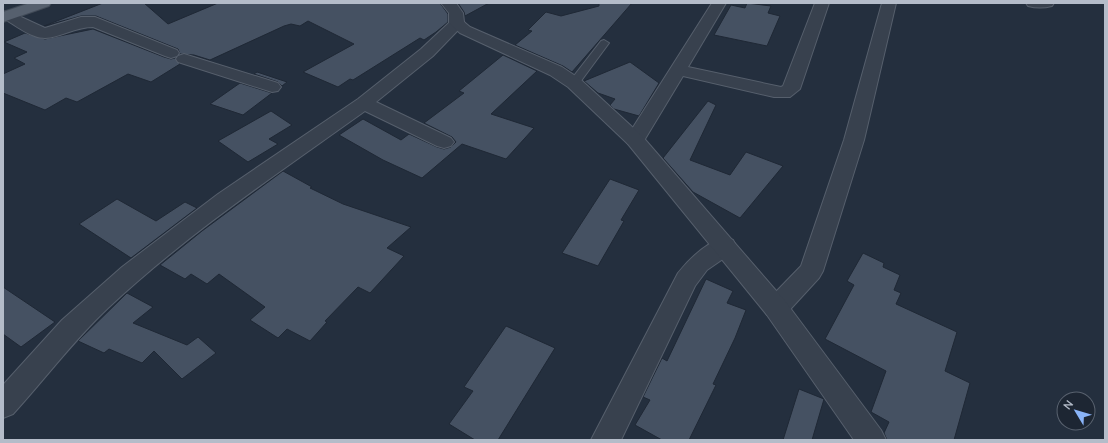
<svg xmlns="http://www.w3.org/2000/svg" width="1108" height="443" viewBox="0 0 1108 443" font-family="'Nunito Sans',sans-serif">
<rect width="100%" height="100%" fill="#242f3e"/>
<!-- building -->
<path fill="#455162" stroke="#1f2835" d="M 103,3 L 144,3 L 168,24 L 218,3 L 440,3 L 448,14 L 448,22 L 436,32 L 424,40 L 420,38 L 353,80 L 350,79 L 338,87 L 303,72 L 354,44 L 308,21 L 300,26 L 291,24 L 284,26 L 210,60 L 194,55 L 180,54 L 178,49 L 96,16 L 81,16 L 44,26 Z
M 458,3 L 489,3 L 465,16 L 464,12 Z
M 599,3 L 632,3 L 572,72 L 563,66 L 515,45 L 532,31 L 528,30 L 546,12 L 561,16 L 599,6 Z
M 747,3 L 771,6 L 768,13 L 780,16 L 767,46 L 714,35 L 731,5 L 745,8 Z
M 93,29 L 164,57 L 171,59 L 175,58 L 180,64 L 151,82 L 128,74 L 77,102 L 66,98 L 45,110 L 3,93 L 3,74 L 25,64 L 14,58 L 27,52 L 4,42 L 25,33 L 45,39 Z
M 503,55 L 537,71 L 491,114 L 534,128 L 506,159 L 462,144 L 422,178 L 383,160 L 339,135 L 363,119 L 401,140 L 409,134 L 437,147 L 444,149 L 451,147 L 456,142 L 452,137 L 424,123 L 464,93 L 459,91 Z
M 630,62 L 659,83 L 639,116 L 614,109 L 610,105 L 615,99 L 598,93 L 584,81 Z
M 257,72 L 287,82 L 282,86 L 278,82 L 254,74 Z
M 240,83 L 272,93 L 243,115 L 210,104 Z
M 708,101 L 716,105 L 690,160 L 730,175 L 746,152 L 783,166 L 740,218 L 693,192 L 663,158 Z
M 271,111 L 292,125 L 269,139 L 278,144 L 248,162 L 218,141 Z
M 283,171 L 312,187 L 310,188 L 343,204 L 411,227 L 387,248 L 404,256 L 370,293 L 358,287 L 325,321 L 327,322 L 310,341 L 287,329 L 278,338 L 250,320 L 265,307 L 219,274 L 207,284 L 191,274 L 185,279 L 160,265 L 202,231 Z
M 610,179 L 639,190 L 621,220 L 624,221 L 598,266 L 562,253 Z
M 117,199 L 156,221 L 185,202 L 197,208 L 131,258 L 79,224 Z
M 863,253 L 884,263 L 883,267 L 900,275 L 894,290 L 901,293 L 896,304 L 957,332 L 945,371 L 970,383 L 954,440 L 887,440 L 884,433 L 889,422 L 871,412 L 886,371 L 825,339 L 854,285 L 847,281 Z
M 706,279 L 733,291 L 727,303 L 746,310 L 735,338 L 713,384 L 716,385 L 689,440 L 662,440 L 635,425 L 650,400 L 643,397 L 662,358 L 667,361 Z
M 3,287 L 55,322 L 21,347 L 3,334 Z
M 127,293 L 153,307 L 133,323 L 187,345 L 198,337 L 216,353 L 182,379 L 154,351 L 142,363 L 109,349 L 104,353 L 78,341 Z
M 506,326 L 555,348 L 498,440 L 475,440 L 449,424 L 473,391 L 464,387 Z
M 799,389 L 824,399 L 812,440 L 783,440 Z"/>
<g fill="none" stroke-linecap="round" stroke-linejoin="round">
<!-- service casing -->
<g stroke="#565f6c" stroke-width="2">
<path id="service" d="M 604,40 L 609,43 L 578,85 L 570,85 L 569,83 L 570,81 L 601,41 Z"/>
</g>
<!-- minor casing -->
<g stroke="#565f6c" stroke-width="2">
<path id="minor" d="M 712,3 L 726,3 L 688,67 L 781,87 L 783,86 L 815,3 L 829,3 L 800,89 L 790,97 L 774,97 L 683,76 L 642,144 L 635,146 L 628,144 L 625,140 Z
M 882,3 L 896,3 L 864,140 L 823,271 L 819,278 L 785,315 L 776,318 L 767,315 L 764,308 L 767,301 L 801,266 L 844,140 Z
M 1026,3 L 1054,3 L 1052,6 C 1044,8 1036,8 1028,6 Z
M 8,11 L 45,28 L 81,17 L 95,17 L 177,50 L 179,53 L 177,56 L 171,58 L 165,56 L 93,27 C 75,27 59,38 45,38 C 31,38 15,25 3,18 L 3,12 Z
M 457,18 L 462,20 L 465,23 L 462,26 L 433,56 L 376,102 L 451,138 L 454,142 L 451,146 L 444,148 L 437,146 L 365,111 C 277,174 187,234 108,308 C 73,341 45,379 13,414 L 3,418 L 3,385 L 62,320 L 122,267 L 218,194 L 358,99 L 421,49 L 452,20 Z
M 184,54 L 278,83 L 281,87 L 278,91 L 272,92 L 178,62 L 176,59 L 178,56 Z
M 725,237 L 733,240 L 736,246 L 733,252 L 707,270 L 695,286 L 621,440 L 591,440 L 678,273 C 690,258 706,243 725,237 Z"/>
</g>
<!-- tertiary casing -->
<g stroke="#565f6c" stroke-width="2">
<path id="tertiary" d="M 441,3 L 456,3 L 463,13 L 464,22 L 470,27 L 562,67 L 580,79 L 642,136 L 785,301 L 881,430 L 886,440 L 854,440 L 767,315 L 628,144 L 568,87 L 550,75 L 460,33 L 449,23 L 449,13 Z"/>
</g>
<!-- primary casing -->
<g stroke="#414a57" stroke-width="2">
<path id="primary" d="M 30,3 L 51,3 L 49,6 L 3,22 L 3,12 Z"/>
</g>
<!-- service -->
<use href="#service" fill="#38414e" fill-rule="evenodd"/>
<!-- minor -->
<use href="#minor" fill="#38414e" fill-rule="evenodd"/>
<!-- tertiary -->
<use href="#tertiary" fill="#38414e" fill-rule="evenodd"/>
<!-- primary -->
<use href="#primary" fill="#56606e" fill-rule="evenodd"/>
</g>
<!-- border -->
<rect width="1108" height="443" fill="none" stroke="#b4bcc9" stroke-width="8"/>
<!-- north arrow -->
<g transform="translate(1076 411) rotate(308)"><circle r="19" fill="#1d2633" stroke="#59626f"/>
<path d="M0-3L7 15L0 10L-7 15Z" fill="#8ab4f8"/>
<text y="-6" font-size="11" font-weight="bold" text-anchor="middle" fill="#b4bcc9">N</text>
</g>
</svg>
